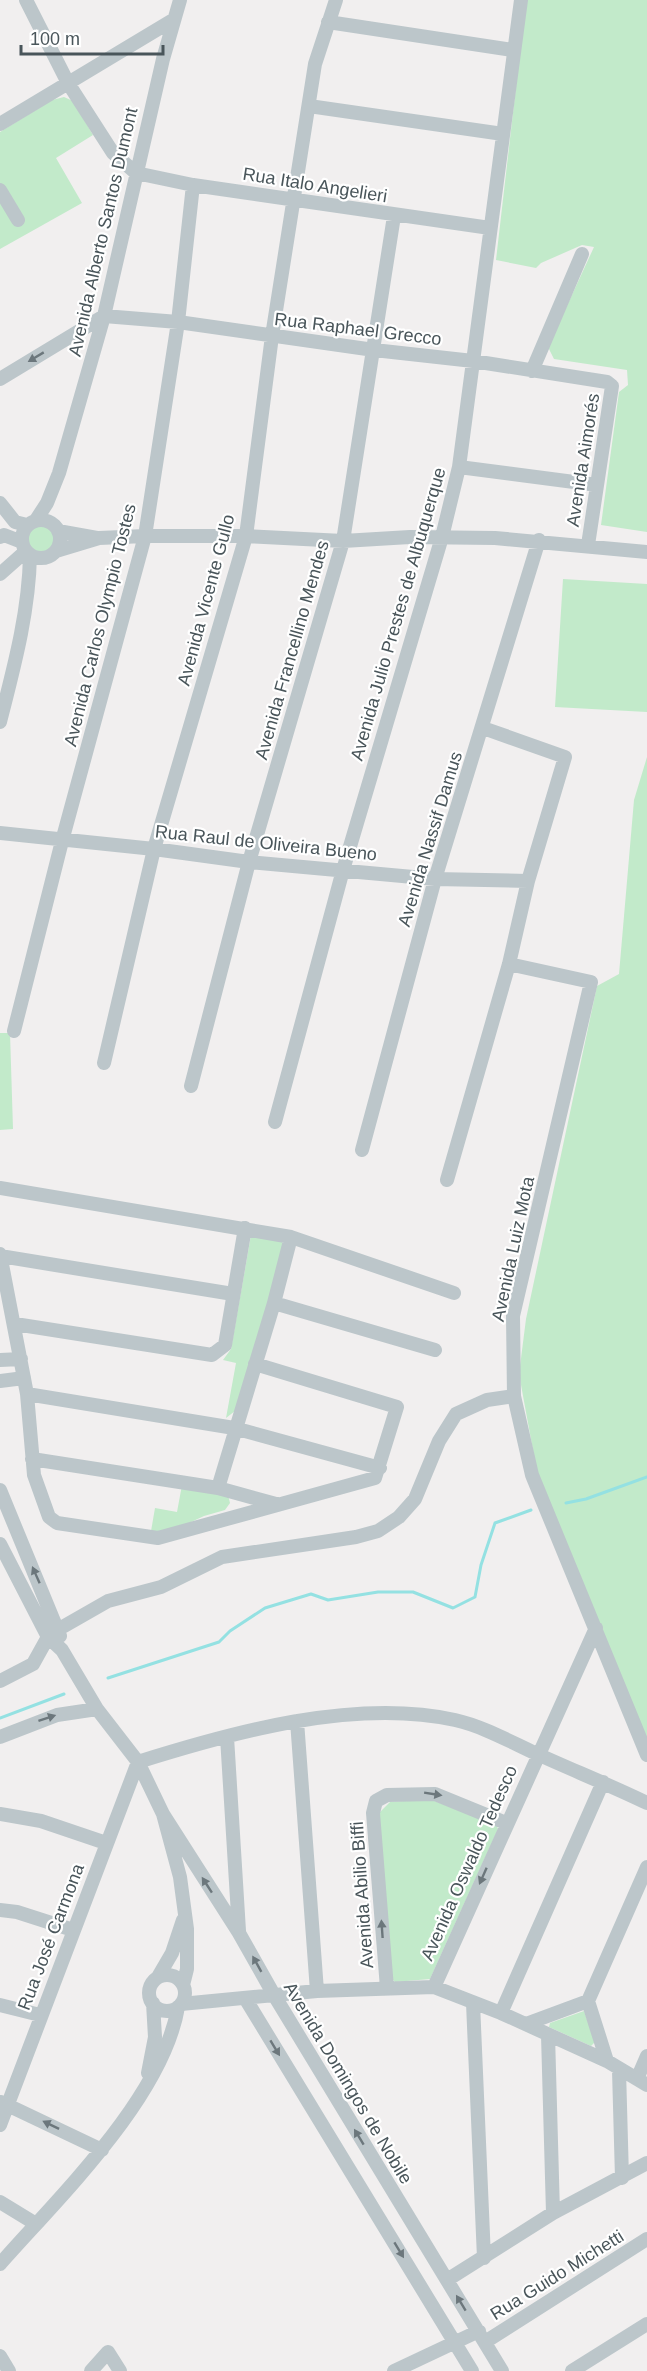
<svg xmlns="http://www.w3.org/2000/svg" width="647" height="2371" viewBox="0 0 647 2371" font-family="Helvetica,sans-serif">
<rect width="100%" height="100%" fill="#f1efef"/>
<!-- green -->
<path fill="#c2eaca" d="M 526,0 L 647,0 L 647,532 L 601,525 L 619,392 L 628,385 L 627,370 L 554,359 L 548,347 L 594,247 L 582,245 L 541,263 L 536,268 L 496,260 Z
M 64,97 L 73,101 L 93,135 L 56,158 L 82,203 L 0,249 L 0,132 L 52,100 Z
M28 539a14 14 0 1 1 28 0a14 14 0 1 1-28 0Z
M 563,579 L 647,584 L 647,712 L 555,707 Z
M 647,757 L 647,1749 L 537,1472 L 519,1374 L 526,1319 L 597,986 L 619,974 L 634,800 Z
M 0,1033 L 10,1033 L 13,1129 L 0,1130 Z
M 251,1235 L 276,1236 L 283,1243 L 284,1249 L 235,1411 L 226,1418 L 236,1363 L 223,1360 L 231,1349 Z
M 182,1485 L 228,1495 L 230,1503 L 225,1510 L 204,1516 L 159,1537 L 150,1537 L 155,1508 L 177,1512 Z
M 429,1799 L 496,1824 L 498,1829 L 430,1979 L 395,1982 L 392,1979 L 379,1813 L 390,1802 Z
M 584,2011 L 595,2042 L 591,2046 L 549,2027 L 550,2023 Z"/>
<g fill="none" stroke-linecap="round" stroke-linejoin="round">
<!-- stream -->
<path stroke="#94e1e2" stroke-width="3" d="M 566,1503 L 586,1499 L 647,1477
M 108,1678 L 219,1642 L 230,1631 L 265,1608 L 311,1594 L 328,1600 L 378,1592 L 413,1592 L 453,1608 L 475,1597 L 481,1565 L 495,1523 L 531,1510
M 0,1718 L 64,1694"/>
<!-- minor -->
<path stroke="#bcc6ca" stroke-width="14" d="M 26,0 L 68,83 L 113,153 L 136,173 L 193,185 L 490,228
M 328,22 L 513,50
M 309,106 L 503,134
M 0,124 L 173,20
M 0,190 L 18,220
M 532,371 L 582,254
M 0,379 L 104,316 L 178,322 L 374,350 L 473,361 L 607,382 L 612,386 L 588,545
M 459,467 L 597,485
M 0,503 L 15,522 L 27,525
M22 539a19 19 0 1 1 38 0a19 19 0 1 1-38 0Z
M 36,520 L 47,503 L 59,473 L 104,316 L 163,59 L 180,0
M 58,531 L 97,538
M 0,537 L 4,535 L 22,542
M 56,551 L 99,538 L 145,536 L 246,536 L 343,541 L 410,537 L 495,538 L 647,552
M 0,574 L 26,551
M 0,722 C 14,667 29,612 30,555
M 0,833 L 154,849 L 249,862 L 435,879 L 528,881
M 509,964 L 591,982 L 513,1316 L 514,1396 L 532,1475 L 647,1755
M 14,1031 L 62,841 L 145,536 L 178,322 L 193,185
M 104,1063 L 154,849 L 246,536 L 272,336 L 315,64 L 336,0
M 191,1086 L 249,862 L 343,541 L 394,216
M 275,1122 L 343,870 L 442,537 L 459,467 L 521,0
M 362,1150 L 435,879 L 539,540
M 447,1180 L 509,964 L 528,881 L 565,757 L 483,728
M 0,1188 L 291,1237 L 454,1293
M 0,1254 L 27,1394 L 34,1475 L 49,1517 L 57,1523 L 158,1538 L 375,1478 L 397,1407 L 255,1364
M 0,1256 L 233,1294
M 274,1303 L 435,1350
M 15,1324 L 212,1355 L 225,1345 L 245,1228
M 0,1360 L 21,1359
M 0,1381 L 24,1378
M 27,1394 L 234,1428 L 380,1468
M 32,1459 L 218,1488 L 276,1504
M 218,1488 L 274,1303 L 291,1237
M 0,1490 L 60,1636
M 0,1544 L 48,1637 L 62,1650 L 97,1709 L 138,1762 L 163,1814 L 180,1877 L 187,1929 L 187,1969 L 183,1985
M 0,1681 L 33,1664 L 48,1637 L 59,1629 L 108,1601 L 161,1587 L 222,1557 L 356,1537 L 378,1531 L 399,1517 L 415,1499 L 439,1441 L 456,1414 L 487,1400 L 514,1396
M 297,1721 L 317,1991
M 0,1737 L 57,1715 L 97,1709
M 227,1737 L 239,1931
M 0,1814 L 41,1821 L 106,1843
M 163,1814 L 239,1933 L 274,1995 L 502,2371
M 0,1910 L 17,1912 L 73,1930
M149 1993a18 18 0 1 1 36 0a18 18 0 1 1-36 0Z
M 158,1977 L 172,1953 L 183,1920
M 434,1987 L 596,1628
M 387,1988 L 373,1813 L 376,1801 L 387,1795 L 435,1794 L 506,1823
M 245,1998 L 472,2371
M 473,2003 L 484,2258
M 181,2004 L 317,1991 L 434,1987 L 501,2013 L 607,2061 L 647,2085
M 0,2005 L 40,2015
M 501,2013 L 603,1782
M 526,2024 L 588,2001
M 548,2035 L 553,2213
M 607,2061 L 588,2001 L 647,1867
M 619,2070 L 622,2178
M 148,2073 L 155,2037 L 153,2003
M 637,2079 L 647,2056
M 1,2102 L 102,2150
M 0,2125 L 138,1762 C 233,1732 355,1698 455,1720 C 482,1726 509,1741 535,1753 C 572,1770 610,1785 647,1803
M 0,2202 L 36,2224
M 0,2264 C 60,2196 163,2097 178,2007
M 447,2280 L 553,2213 L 647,2163
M 485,2342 L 647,2239
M 0,2356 L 9,2371
M 91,2371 L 108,2352 L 120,2371
M 394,2371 L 479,2331
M 572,2371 L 647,2324"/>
</g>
<!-- one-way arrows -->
<defs><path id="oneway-solid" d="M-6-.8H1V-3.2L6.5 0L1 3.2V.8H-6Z" transform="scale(1.5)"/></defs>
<g fill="#6c777c">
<use href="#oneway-solid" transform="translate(36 357) rotate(149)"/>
<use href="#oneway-solid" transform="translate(36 1575) rotate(-114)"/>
<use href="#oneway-solid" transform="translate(47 1718) rotate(-18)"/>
<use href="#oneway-solid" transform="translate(433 1794) rotate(9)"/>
<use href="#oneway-solid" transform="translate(483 1876) rotate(114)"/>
<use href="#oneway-solid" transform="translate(207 1885) rotate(-123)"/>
<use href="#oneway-solid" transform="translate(382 1929) rotate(-94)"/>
<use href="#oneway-solid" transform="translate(257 1964) rotate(-119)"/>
<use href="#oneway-solid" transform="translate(275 2048) rotate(59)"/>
<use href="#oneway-solid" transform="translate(51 2125) rotate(-154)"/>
<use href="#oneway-solid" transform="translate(359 2137) rotate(-121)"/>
<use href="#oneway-solid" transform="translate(399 2250) rotate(59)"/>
<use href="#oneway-solid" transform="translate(461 2303) rotate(-121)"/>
</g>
<g text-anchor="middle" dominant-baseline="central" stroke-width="4.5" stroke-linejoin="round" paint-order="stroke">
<!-- street labels -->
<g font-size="18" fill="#49555a" stroke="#fff">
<text transform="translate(315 185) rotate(9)">Rua Italo Angelieri</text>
<text transform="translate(103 232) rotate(-77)">Avenida Alberto Santos Dumont</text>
<text transform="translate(358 329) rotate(7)">Rua Raphael Grecco</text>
<text transform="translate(583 460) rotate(-81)">Avenida Aimorés</text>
<text transform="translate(206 600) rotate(-75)">Avenida Vicente Gullo</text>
<text transform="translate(398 614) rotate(-74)">Avenida Julio Prestes de Albuquerque</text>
<text transform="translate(100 625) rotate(-76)">Avenida Carlos Olympio Tostes</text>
<text transform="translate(292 650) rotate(-74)">Avenida Francellino Mendes</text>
<text transform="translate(430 839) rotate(-73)">Avenida Nassif Damus</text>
<text transform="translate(266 843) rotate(6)">Rua Raul de Oliveira Bueno</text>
<text transform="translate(513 1249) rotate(-78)">Avenida Luiz Mota</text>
<text transform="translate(469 1863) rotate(-66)">Avenida Oswaldo Tedesco</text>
<text transform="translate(362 1895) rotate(-94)">Avenida Abilio Biffi</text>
<text transform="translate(51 1937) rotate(-69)">Rua José Carmona</text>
<text transform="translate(348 2083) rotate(59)">Avenida Domingos de Nobile</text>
<text transform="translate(557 2275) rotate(-32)">Rua Guido Michetti</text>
</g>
</g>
<!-- scale -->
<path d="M21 45v9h142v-9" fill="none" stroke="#49555a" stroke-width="3"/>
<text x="30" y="45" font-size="18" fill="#49555a" stroke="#ffffff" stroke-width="4.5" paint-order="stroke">100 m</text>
</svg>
